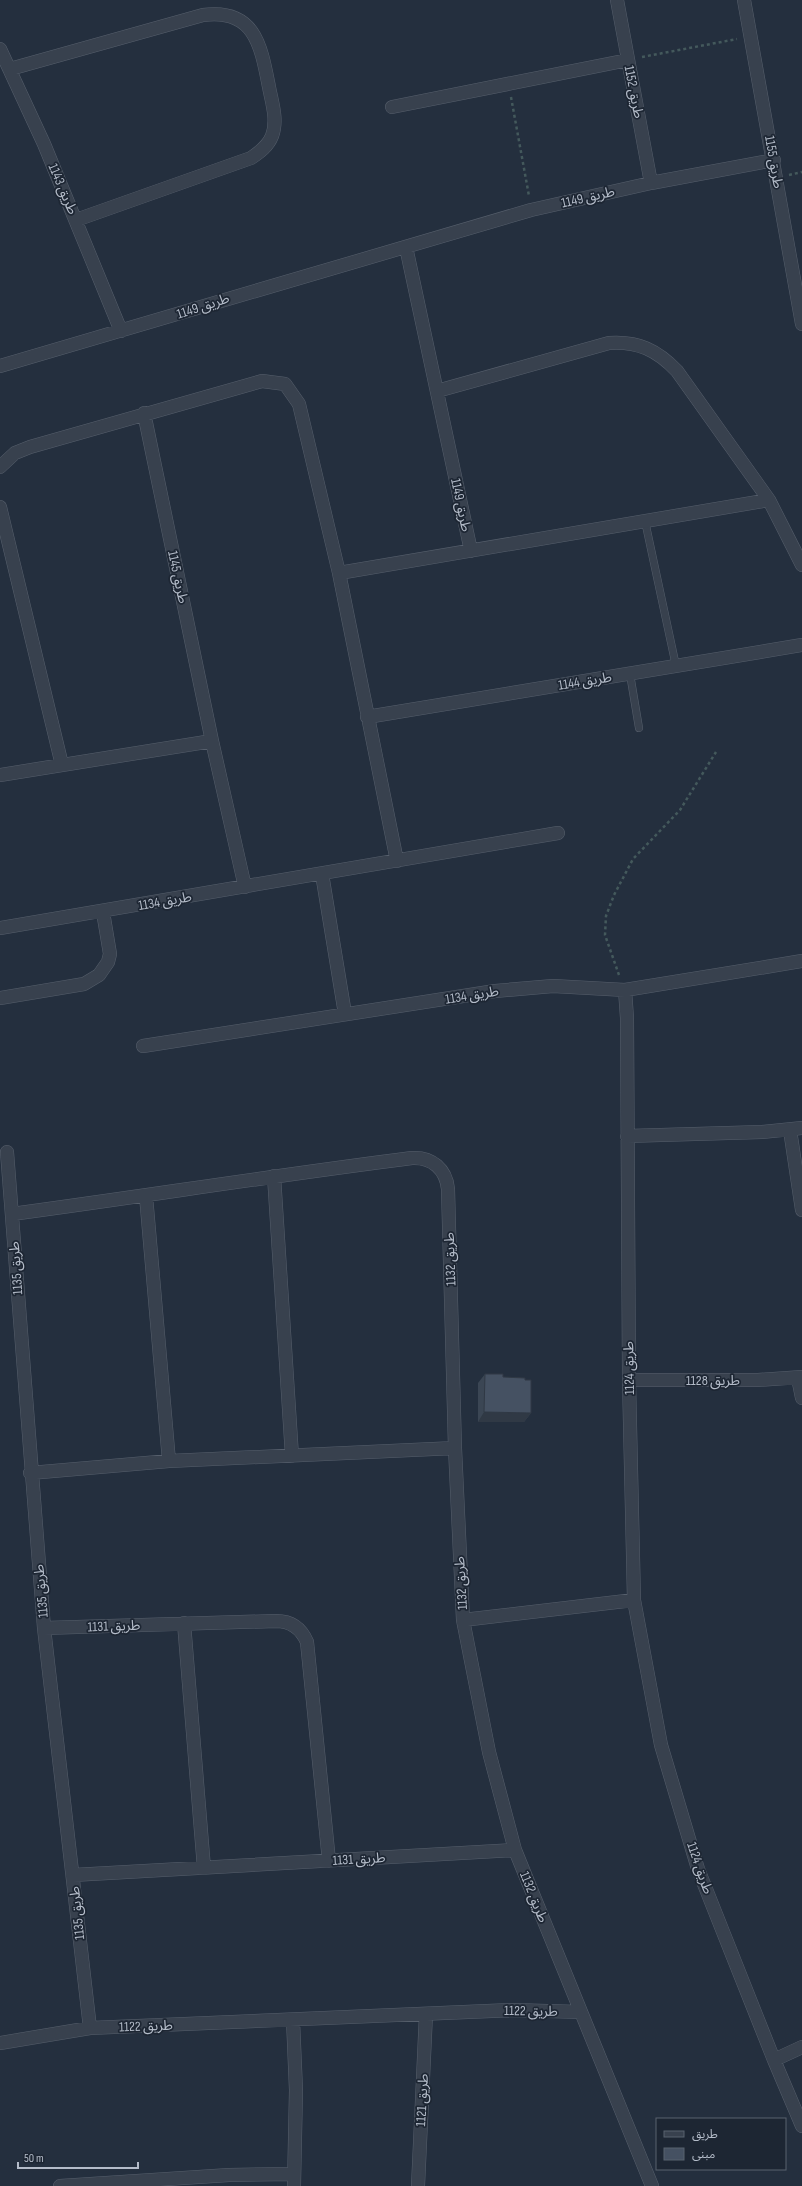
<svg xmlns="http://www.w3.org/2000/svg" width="802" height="2186" viewBox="0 0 802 2186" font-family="'Sofia Sans Condensed','Noto Sans Arabic',sans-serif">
<rect width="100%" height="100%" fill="#242f3e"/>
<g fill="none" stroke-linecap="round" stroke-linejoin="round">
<!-- service casing -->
<g stroke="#565f6c" stroke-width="8">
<path id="service" d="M 645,521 L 676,666
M 630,674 L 639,728"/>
</g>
<!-- minor casing -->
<g stroke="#565f6c" stroke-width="14">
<path id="minor" d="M 617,0 L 651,183
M 744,0 L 802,324
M 0,49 L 44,144 L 121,331
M 10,69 L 203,15 C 255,8 261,46 269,87 C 272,103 278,120 272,136 C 268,146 260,152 251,158 L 76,220
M 392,107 L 628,60
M 406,247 L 471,551
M 0,366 L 531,210 L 651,183 L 774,160
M 437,391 L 609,343 C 638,341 657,350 677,371 L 769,500 L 802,565
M 144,413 L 212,741 L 245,887
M 0,467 L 15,453 L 30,447 L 262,381 L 285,384 L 299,404 L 339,573 L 397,861
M 0,507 L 62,765
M 339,573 L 769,500
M 367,717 L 802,645
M 0,775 L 212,741
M 322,874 L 345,1014
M 0,928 L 558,833
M 625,990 L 627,1018 L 629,1380 L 634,1600 L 661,1745 L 698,1869 L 774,2060 L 802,2126
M 0,998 L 84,984 L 99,975 L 108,962 L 110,954 L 103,912
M 143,1046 L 495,991 L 553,986 L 625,990 L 802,961
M 790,1130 L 802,1210
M 627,1136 L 762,1132 L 802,1128
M 7,1152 L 44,1628 L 90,2028
M 274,1176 L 292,1456
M 146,1196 L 169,1461
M 12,1214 C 145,1196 278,1175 412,1158 C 432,1157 446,1169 448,1189 L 455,1448 L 463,1620 L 489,1752 L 515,1850 L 652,2186
M 798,1378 L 802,1398
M 629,1380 L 758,1380 L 802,1377
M 30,1473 L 169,1461 L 455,1448
M 463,1620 L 634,1600
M 184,1623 L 204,1868
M 44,1628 L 276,1621 C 291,1621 301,1628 307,1642 L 329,1861
M 73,1875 L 515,1850
M 293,2020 L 296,2090 L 294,2186
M 0,2043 L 90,2028 L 513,2010 L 581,2012
M 774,2060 L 802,2047
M 60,2186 L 229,2175 L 294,2174
M 418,2186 L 426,2014"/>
</g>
<!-- path -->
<path stroke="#44595c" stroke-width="2.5" stroke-dasharray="3 3" stroke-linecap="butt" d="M 642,57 L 737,39
M 511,97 L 529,196
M 789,175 L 802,172
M 619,975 L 605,935 L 606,916 L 614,895 L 633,859 L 680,810 L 716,752"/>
<!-- service -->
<use href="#service" stroke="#38414e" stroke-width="7"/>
<!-- minor -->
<use href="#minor" stroke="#38414e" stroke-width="13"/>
</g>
<!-- wall -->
<path fill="#3b4654" d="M 485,1374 L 525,1380 L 531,1413 L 524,1422 L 478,1422 L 478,1383 Z"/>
<!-- shaded-wall -->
<path fill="#303945" d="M 484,1412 L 531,1413 L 524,1422 L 478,1422 Z"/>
<!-- building -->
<path fill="#455162" stroke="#303945" d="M 485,1374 L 503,1374 L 503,1377 L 525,1378 L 525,1380 L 531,1380 L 531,1413 L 484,1412 Z"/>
<g text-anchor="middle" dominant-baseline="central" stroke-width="3.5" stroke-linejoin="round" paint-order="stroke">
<!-- street labels -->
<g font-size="14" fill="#b4bcc9" stroke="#1d2633">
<text transform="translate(634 92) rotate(79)">طريق 1152</text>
<text transform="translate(774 162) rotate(80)">طريق 1155</text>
<text transform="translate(63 189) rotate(67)">طريق 1143</text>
<text transform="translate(588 197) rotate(-13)">طريق 1149</text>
<text transform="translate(203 306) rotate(-18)">طريق 1149</text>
<text transform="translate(461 505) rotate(78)">طريق 1149</text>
<text transform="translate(178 577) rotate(78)">طريق 1145</text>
<text transform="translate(585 681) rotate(-9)">طريق 1144</text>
<text transform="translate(165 901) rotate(-10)">طريق 1134</text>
<text transform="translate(472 995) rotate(-9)">طريق 1134</text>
<text transform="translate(450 1259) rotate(-92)">طريق 1132</text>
<text transform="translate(16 1268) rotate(-94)">طريق 1135</text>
<text transform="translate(629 1368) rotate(-91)">طريق 1124</text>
<text x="713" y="1380">طريق 1128</text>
<text transform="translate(461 1583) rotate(-93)">طريق 1132</text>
<text transform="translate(41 1591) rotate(-95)">طريق 1135</text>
<text transform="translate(114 1626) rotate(-2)">طريق 1131</text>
<text transform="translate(359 1859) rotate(-3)">طريق 1131</text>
<text transform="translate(700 1868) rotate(71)">طريق 1124</text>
<text transform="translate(534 1897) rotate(68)">طريق 1132</text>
<text transform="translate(77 1913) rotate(-96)">طريق 1135</text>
<text transform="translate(531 2011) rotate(1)">طريق 1122</text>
<text transform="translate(146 2026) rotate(-2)">طريق 1122</text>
<text transform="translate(422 2100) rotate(-87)">طريق 1121</text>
</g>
</g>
<!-- legend -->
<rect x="656" y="2118" width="130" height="52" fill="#1d2633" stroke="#59626f"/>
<rect x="664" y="2131" width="20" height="6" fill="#38414e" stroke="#59626f"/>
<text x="692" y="2138" font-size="12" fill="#b4bcc9">طريق</text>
<rect x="664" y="2148" width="20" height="12" fill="#455162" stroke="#59626f"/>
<text x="692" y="2158" font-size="12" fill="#b4bcc9">مبنى</text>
<!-- scale -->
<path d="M18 2162v6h120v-6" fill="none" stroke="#b4bcc9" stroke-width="2"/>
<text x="24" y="2162" font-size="12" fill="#b4bcc9" stroke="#1d2633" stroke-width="3" paint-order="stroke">50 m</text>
</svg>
